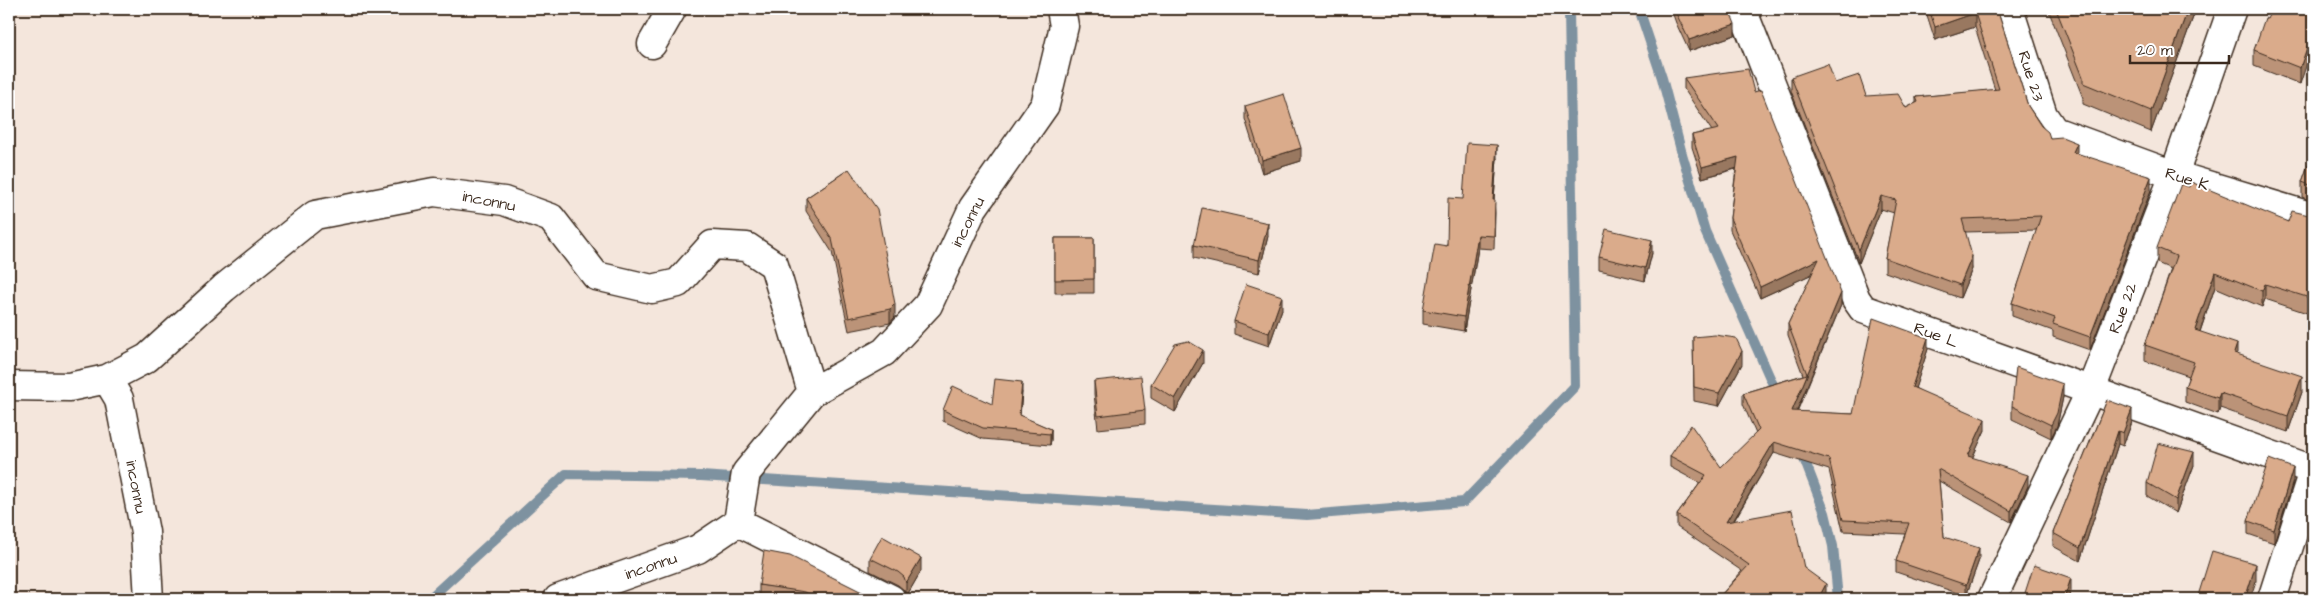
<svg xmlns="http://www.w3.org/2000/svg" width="2322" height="608" viewBox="0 0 2322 608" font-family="'Architects Daughter',sans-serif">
<rect width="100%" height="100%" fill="#f4e6dc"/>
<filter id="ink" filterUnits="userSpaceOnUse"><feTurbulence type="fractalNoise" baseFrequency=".02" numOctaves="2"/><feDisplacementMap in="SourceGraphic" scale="10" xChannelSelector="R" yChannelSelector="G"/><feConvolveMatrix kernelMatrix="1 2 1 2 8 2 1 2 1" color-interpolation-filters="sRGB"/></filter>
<g filter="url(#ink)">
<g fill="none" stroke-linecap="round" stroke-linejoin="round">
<!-- stream -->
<path stroke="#7e92a0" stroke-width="10" d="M 1639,9 L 1662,78 L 1682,154 L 1705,231 L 1778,396
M 1801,451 L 1825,513 L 1833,546 L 1838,599
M 429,599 L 566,474 L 701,476 L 1307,515 L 1464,502 L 1575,386 L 1569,9"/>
<!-- street casing -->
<g stroke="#3b2a1e" stroke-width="31">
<path id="street" d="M 1742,9 L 1856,299 L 1863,309 L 2313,470
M 2009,9 L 2043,115 L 2054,131 L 2174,175 L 2313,217
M 652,44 L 672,9
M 107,379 L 119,399 L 134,476 L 145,532 L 149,599
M 9,386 L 69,387 L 107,379 L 147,358 L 224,288 L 315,215 L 434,192 L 504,201 L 551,218 L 596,276 L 652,289 L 678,283 L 712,245 L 747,247 L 774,265 L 812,392
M 738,522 L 891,599
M 558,599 L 698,549 L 738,522 L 746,473 L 812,392 L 884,352 L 928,305 L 973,208 L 1045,105 L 1064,26 L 1061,9
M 1992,599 L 2091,390 L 2174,175 L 2232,9"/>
</g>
<!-- secondary casing -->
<g stroke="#3b2a1e" stroke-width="31">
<path id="secondary" d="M 2272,599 L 2313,471"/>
</g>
<!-- street -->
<use href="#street" stroke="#fff" stroke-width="28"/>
<!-- secondary -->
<use href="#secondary" stroke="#fff" stroke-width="28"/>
</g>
<!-- wall -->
<path fill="#bb9378" stroke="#3b2a1e" d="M 1671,9 L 1729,9 L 1735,35 L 1689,51 L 1676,23 Z
M 1925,9 L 1997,9 L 2028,106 L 2050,138 L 2077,153 L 2151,190 L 2090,350 L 2053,337 L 2053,331 L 2012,316 L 2012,303 L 2037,230 L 1965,232 L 1972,269 L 1960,298 L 1885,272 L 1885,258 L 1894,213 L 1881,209 L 1859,263 L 1791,91 L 1791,77 L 1835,83 L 1866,96 L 1906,108 L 1916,103 L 1916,97 L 1995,90 L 1975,27 L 1935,40 Z
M 2048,9 L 2196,9 L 2151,132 L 2083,104 L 2083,98 Z
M 2313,9 L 2300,84 L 2254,66 L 2254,50 L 2267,19 Z
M 1684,78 L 1754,92 L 1841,305 L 1797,412 L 1853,414 L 1928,349 L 1915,388 L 1985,430 L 1972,458 L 2028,486 L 2011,522 L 1939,481 L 1944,537 L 1979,560 L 1966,596 L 1896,572 L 1896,561 L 1905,534 L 1843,531 L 1829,470 L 1774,453 L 1734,521 L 1804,568 L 1826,595 L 1824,599 L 1721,599 L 1721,595 L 1742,571 L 1677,527 L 1677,515 L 1700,483 L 1670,467 L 1670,456 L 1721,467 L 1756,434 L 1743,404 L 1743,393 L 1803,375 L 1788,335 L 1788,324 L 1812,274 L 1760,298 L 1730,230 L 1730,218 L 1736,169 L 1702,178 L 1692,147 L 1692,135 L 1712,131 L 1684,89 Z
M 1245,106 L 1301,161 L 1262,173 L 1245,119 Z
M 2313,151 L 2313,202 L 2302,197 L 2302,182 Z
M 1497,158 L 1494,200 L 1495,213 L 1494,249 L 1478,248 L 1464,331 L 1423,324 L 1423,310 L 1463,199 Z
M 849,169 L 895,317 L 890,323 L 849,331 L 832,252 L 806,211 L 806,198 Z
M 2313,216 L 2313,315 L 2265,299 L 2262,307 L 2215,287 L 2200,332 L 2237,354 L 2302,392 L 2288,432 L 2220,408 L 2218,414 L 2185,402 L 2185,387 L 2189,376 L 2145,361 L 2145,345 L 2171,269 L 2157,263 L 2157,248 Z
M 1268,236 L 1259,273 L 1194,258 L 1194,245 Z
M 1055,238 L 1094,238 L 1094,293 L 1055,293 Z
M 1652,253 L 1645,281 L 1599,270 L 1599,257 Z
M 1282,309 L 1269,346 L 1234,334 L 1234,321 Z
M 1693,337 L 1742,364 L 1719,406 L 1694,401 Z
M 1203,363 L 1175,412 L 1151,398 L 1151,384 Z
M 1094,381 L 1145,410 L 1145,424 L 1098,429 L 1094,394 Z
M 1022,392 L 1020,416 L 1051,429 L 1051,440 L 1050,445 L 983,439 L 943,421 L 943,410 L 992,404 Z
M 2063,397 L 2057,426 L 2051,438 L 2012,419 L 2012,406 Z
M 2107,400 L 2132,422 L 2123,446 L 2118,444 L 2080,561 L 2053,546 L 2053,533 Z
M 2194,465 L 2176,513 L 2147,496 L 2147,483 Z
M 2293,481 L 2274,543 L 2248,534 L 2248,521 Z
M 2313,506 L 2313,535 L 2309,534 L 2309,518 Z
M 870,558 L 921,571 L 906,597 L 904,590 L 898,585 L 870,571 Z
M 759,585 L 876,599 L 789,599 L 759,594 Z
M 2071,591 L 2068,599 L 2024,599 L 2024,596 Z"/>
<!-- shaded-wall -->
<path fill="#997861" stroke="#3b2a1e" d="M 1806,9 L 1813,9 L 1806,13 Z
M 2188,9 L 2196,9 L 2151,132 L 2151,111 Z
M 1975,13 L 1975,27 L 1935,40 L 1935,27 Z
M 1735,24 L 1735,35 L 1689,51 L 1689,40 Z
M 2313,30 L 2313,46 L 2300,84 L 2300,68 Z
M 2077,143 L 2077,156 L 2073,152 Z
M 1497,145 L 1497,158 L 1493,213 L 1493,200 Z
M 1301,148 L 1301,161 L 1262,173 L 1262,160 Z
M 1738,157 L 1738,168 L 1702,178 L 1702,167 Z
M 2151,177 L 2151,190 L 2090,350 L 2090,337 Z
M 1881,196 L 1881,209 L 1859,263 L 1859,250 Z
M 1268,223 L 1268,236 L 1259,273 L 1259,260 Z
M 1478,235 L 1478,248 L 1464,331 L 1464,317 Z
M 1652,240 L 1652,253 L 1645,281 L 1645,268 Z
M 1972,256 L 1972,269 L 1960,298 L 1960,285 Z
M 1819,259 L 1819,271 L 1760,298 L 1760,287 Z
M 2215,272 L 2215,287 L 2195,346 L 2195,330 Z
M 2265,284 L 2265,299 L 2262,307 L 2262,291 Z
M 1841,293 L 1841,305 L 1792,422 L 1792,411 Z
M 1282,296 L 1282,309 L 1269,346 L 1269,333 Z
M 895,304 L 895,317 L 890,323 L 890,309 Z
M 1928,338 L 1928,349 L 1912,398 L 1912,387 Z
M 2237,344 L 2237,360 L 2234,353 Z
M 1203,350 L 1203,363 L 1175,412 L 1175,399 Z
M 1742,351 L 1742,364 L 1719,406 L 1719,393 Z
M 2302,376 L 2302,392 L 2288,432 L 2288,416 Z
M 1022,382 L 1022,392 L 1019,426 L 1019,415 Z
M 2063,384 L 2063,397 L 2057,426 L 2051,438 L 2051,425 Z
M 2220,393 L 2220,408 L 2218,414 L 2218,398 Z
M 2132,409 L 2132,422 L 2123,446 L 2123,433 Z
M 1985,419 L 1985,430 L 1968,468 L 1968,456 Z
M 1051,429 L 1051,440 L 1050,445 L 1050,434 Z
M 2118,431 L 2118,444 L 2080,561 L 2080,548 Z
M 1774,442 L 1774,453 L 1726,533 L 1726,522 Z
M 2194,452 L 2194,465 L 2176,513 L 2176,500 Z
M 2293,468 L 2293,481 L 2274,543 L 2274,530 Z
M 2028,475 L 2028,486 L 2011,522 L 2011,511 Z
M 1979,548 L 1979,560 L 1966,596 L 1966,585 Z
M 921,558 L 921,571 L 906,597 L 906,583 Z
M 2256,564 L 2256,581 L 2250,599 L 2245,599 Z
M 2071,578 L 2071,591 L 2068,599 L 2064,599 Z
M 1826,584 L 1826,595 L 1824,599 L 1818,599 Z"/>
<!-- building -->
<path fill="#daab8b" stroke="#3b2a1e" d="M 1674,9 L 1729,9 L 1735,24 L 1689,40 Z
M 1929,9 L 1997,9 L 2028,106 L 2041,126 L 2048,132 L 2050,138 L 2062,137 L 2077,143 L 2073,152 L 2151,177 L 2090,337 L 2053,324 L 2055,318 L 2012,303 L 2041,216 L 1962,219 L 1972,256 L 1960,285 L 1885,258 L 1896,200 L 1881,196 L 1859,250 L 1791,77 L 1828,64 L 1835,83 L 1859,75 L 1866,96 L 1898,94 L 1906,108 L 1918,102 L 1916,97 L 1999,89 L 1975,13 L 1935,27 Z
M 2056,9 L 2188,9 L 2151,111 L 2083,83 L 2083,77 Z
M 2272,9 L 2313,9 L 2313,30 L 2300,68 L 2254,50 L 2265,18 L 2267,19 Z
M 1748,69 L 1754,92 L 1761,90 L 1841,293 L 1792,411 L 1853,414 L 1873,318 L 1928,338 L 1912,387 L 1985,419 L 1968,456 L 2028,475 L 2011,511 L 1938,469 L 1944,537 L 1979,548 L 1966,585 L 1896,561 L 1909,523 L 1843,520 L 1829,459 L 1774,442 L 1726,522 L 1792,510 L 1804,568 L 1826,584 L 1818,599 L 1724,599 L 1725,598 L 1721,595 L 1749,565 L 1677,515 L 1706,475 L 1670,456 L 1691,425 L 1721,467 L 1759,430 L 1743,393 L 1807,374 L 1788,324 L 1819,259 L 1760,287 L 1730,218 L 1738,157 L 1702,167 L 1692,135 L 1719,129 L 1684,78 Z
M 1284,94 L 1301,148 L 1262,160 L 1245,106 Z
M 1467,143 L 1497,145 L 1493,200 L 1495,200 L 1494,236 L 1478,235 L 1464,317 L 1423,310 L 1435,244 L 1447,246 L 1448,198 L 1463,199 Z
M 2313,151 L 2313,186 L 2302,182 Z
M 849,169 L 877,209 L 895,304 L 890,309 L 849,318 L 832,239 L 806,198 Z
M 2191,182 L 2288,222 L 2292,211 L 2313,216 L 2313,299 L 2265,284 L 2262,291 L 2215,272 L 2195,330 L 2237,344 L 2234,353 L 2302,376 L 2288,416 L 2220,393 L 2218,398 L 2185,387 L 2194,362 L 2145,345 L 2176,256 L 2157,248 L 2181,184 L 2189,187 Z
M 1202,208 L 1268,223 L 1259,260 L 1194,245 Z
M 1606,229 L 1652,240 L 1645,268 L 1599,257 Z
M 1055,238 L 1094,238 L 1094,279 L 1055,280 Z
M 1246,284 L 1282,296 L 1269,333 L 1234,321 Z
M 1715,335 L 1736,338 L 1742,351 L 1719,393 L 1694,387 L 1693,337 Z
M 1188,341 L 1203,350 L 1175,399 L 1151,384 L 1175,344 Z
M 2016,367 L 2063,384 L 2057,413 L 2051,425 L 2012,406 Z
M 1141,376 L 1145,410 L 1098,416 L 1094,381 Z
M 995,379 L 1022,382 L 1019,415 L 1051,429 L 1050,434 L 983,428 L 943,410 L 953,386 L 992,404 Z
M 2107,400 L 2132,409 L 2123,433 L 2118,431 L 2080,548 L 2053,533 Z
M 2158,443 L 2194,452 L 2176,500 L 2147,483 Z
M 2269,459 L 2293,468 L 2274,530 L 2248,521 Z
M 2313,506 L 2313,520 L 2309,518 Z
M 882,536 L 921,558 L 906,583 L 904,577 L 898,572 L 870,558 Z
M 764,551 L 790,556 L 876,599 L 818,599 L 805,592 L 759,585 Z
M 2212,551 L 2256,564 L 2245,599 L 2197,599 Z
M 2034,565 L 2071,578 L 2064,599 L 2033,599 L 2024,596 Z
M 2004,596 L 2010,599 L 1999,599 Z"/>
</g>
<g text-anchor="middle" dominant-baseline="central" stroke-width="4" stroke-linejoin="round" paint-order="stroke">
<!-- street labels -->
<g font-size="16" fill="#3b2a1e" stroke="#fff">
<text transform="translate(2031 76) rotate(72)">Rue 23</text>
<text transform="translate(2187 179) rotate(17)">Rue K</text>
<text transform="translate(489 201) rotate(11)">inconnu</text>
<text transform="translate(968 222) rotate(-63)">inconnu</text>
<text transform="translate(2123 308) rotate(-69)">Rue 22</text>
<text transform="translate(1936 335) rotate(20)">Rue L</text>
<text transform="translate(136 487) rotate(79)">inconnu</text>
<text transform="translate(651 566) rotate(-19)">inconnu</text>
</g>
</g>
<!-- margin -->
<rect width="2322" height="608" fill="none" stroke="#fff" stroke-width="30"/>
<rect x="15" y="15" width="2292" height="578" fill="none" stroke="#3b2a1e" stroke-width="2" filter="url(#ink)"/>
<!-- scale -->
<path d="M2130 55v8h99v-8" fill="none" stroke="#3b2a1e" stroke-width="2.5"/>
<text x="2137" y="55" font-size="15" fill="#3b2a1e" stroke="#ffffff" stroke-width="4" paint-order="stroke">20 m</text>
</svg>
